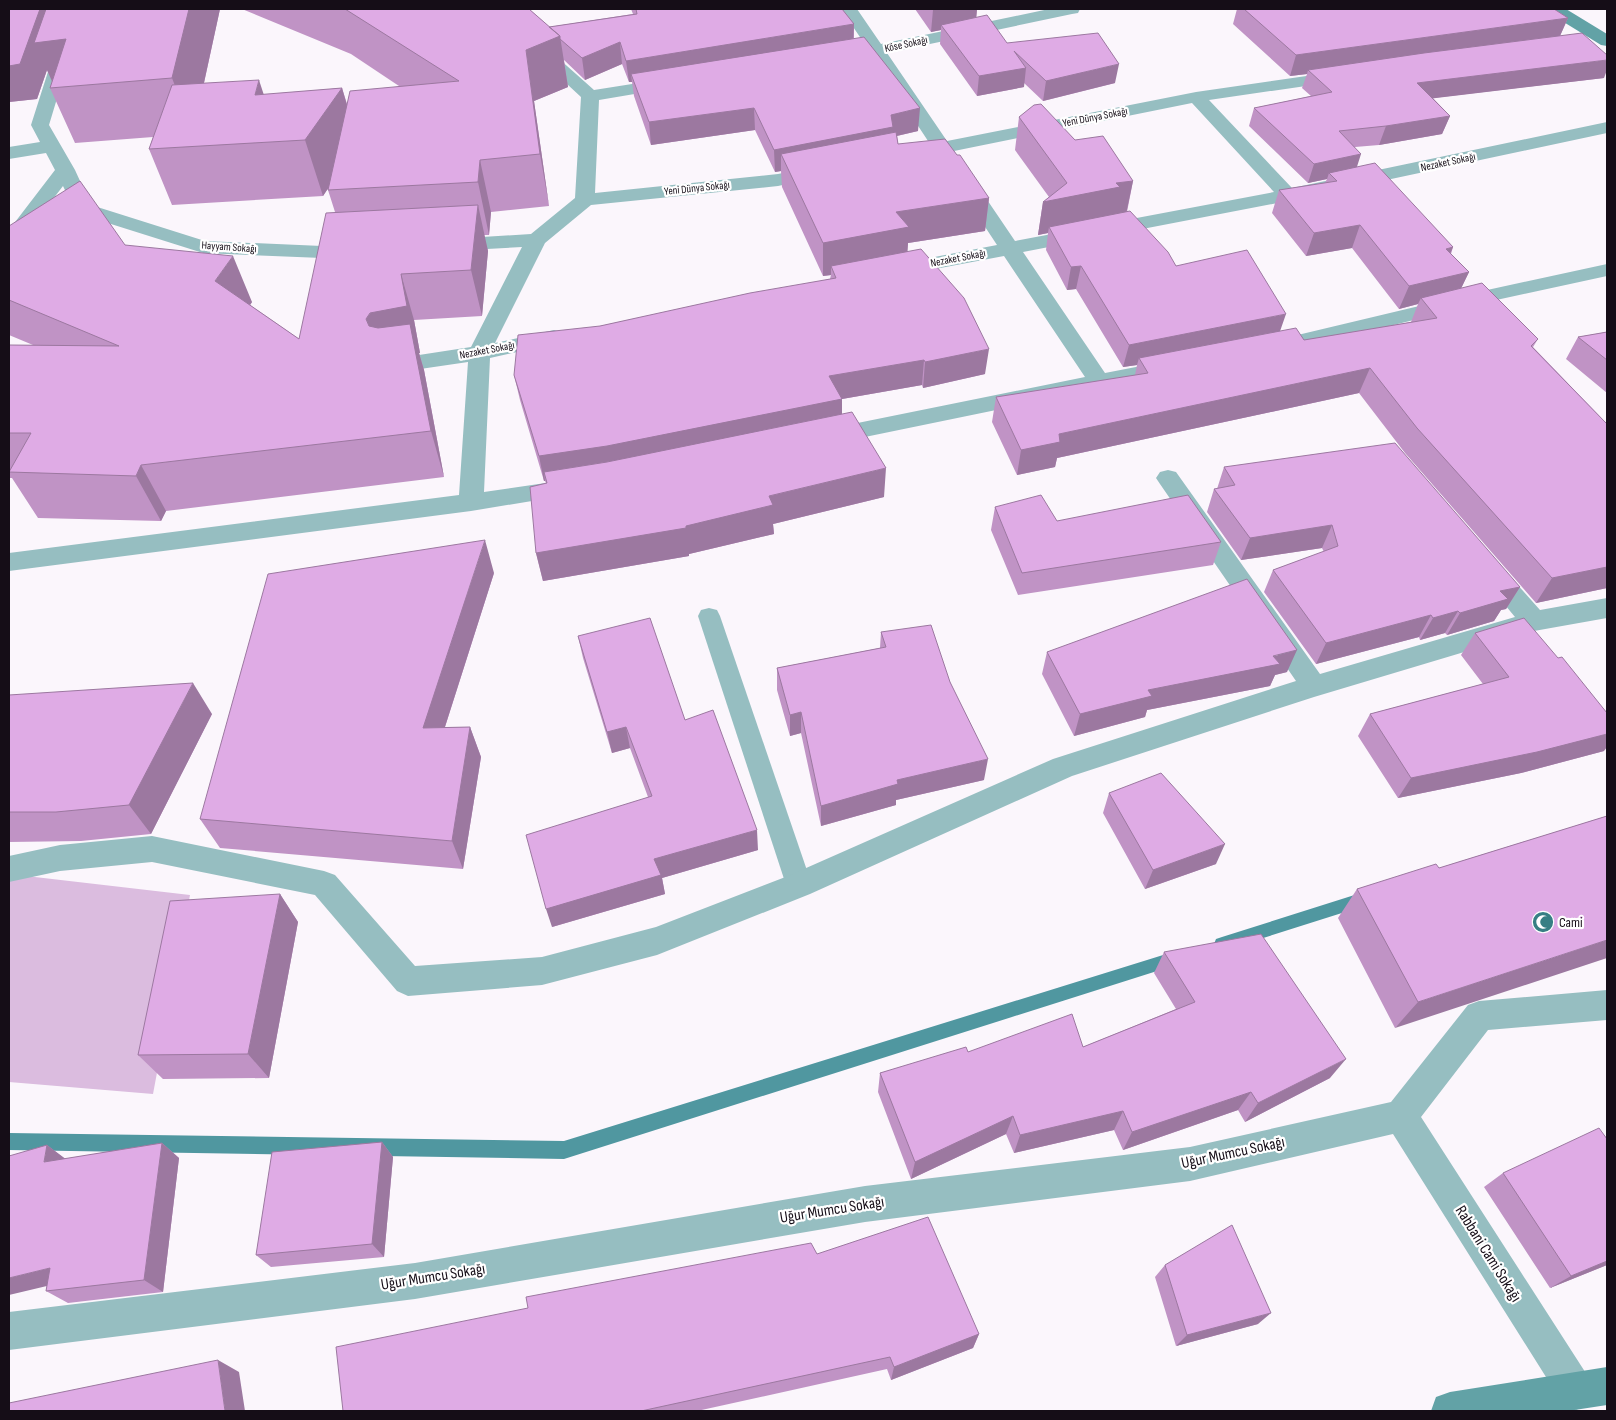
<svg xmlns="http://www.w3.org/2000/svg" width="1616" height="1420" viewBox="0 0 1616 1420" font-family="'Sofia Sans Condensed',sans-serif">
<rect width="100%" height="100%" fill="#fbf6fc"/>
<!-- green -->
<path fill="#dbbcdf" d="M 9,874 L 190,895 L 153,1094 L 9,1082 Z"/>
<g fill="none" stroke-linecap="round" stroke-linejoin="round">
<!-- stream -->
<path fill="#5097a0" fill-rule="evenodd" d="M 1364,892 L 1369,894 L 1372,899 L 1369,904 L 1364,906 L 1222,951 L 1216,949 L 1214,944 L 1216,939 L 1222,937 Z
M 1176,951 L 1182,953 L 1184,958 L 1182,963 L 1176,965 L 564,1159 L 9,1150 L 9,1133 L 564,1141 Z"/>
<!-- lane -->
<path fill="#96bec1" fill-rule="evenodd" d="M 709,608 L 717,610 L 720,616 L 812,885 L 808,893 L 799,896 L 790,893 L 786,885 L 698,616 L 701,610 Z"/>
<!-- street -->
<path fill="#96bec1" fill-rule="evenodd" d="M 68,9 L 84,9 L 49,125 L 75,170 L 91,205 L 205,241 L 322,246 L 355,244 L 362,246 L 365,250 L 362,254 L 322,258 L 203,253 L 76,213 L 63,186 L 16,247 L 9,249 L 9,230 L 55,170 L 46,153 L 9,159 L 9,147 L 40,142 L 31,125 Z
M 486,9 L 503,9 L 594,90 L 670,78 L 676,79 L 679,83 L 676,87 L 670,88 L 599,100 L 595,193 L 778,174 L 817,166 L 824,168 L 827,172 L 824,176 L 778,186 L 591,205 L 545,243 L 495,343 L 554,330 L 562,332 L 565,337 L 562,342 L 490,358 L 484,492 L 566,480 L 574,482 L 578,488 L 574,494 L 471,511 L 9,571 L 9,553 L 459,495 L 468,362 L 393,373 L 385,371 L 382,366 L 385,361 L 393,359 L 471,347 L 522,247 L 450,251 L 443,249 L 440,245 L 443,241 L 450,239 L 531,234 L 575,198 L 581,97 Z
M 841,9 L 857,9 L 881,44 L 1049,9 L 1080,9 L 1078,13 L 1072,14 L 887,53 L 947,141 L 1196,92 L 1341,71 L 1347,72 L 1350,76 L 1347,80 L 1209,100 L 1292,188 L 1607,122 L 1607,133 L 1288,201 L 1023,252 L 1105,373 L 1172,360 L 1180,362 L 1183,367 L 1180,372 L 826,445 L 818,443 L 814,437 L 818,431 L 1085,377 L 1004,256 L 898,276 L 891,274 L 888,270 L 891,266 L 898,264 L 997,245 L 937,154 L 913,159 L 906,157 L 904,153 L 906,149 L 930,144 L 872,56 L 839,61 L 833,60 L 830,56 L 833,52 L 866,46 ZM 1192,103 L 1274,192 L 1015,241 L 954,151 Z
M 1607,264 L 1607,276 L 1478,304 L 1285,352 L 1277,350 L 1274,345 L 1277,340 L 1285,338 L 1478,292 Z
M 1168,470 L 1176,472 L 1320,674 L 1515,617 L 1476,570 L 1480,563 L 1489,561 L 1498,563 L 1540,610 L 1607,598 L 1607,618 L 1534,631 L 1314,697 L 1072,776 L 810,894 L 657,955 L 542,985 L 408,996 L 397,991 L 315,895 L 152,862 L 60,871 L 9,882 L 9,856 L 60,845 L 152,836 L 324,871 L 335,875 L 415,966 L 542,957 L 656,927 L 788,876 L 1053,759 L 1296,681 L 1160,484 L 1156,478 L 1160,472 Z
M 1607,990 L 1607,1020 L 1488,1030 L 1421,1117 L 1589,1378 L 1595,1391 L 1589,1404 L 1576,1410 L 1563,1404 L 1393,1134 L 1190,1181 L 865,1222 L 415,1299 L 9,1350 L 9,1312 L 415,1263 L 865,1186 L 1190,1147 L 1391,1102 L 1468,1005 L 1479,1001 Z"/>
<!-- secondary -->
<path fill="#62a2a6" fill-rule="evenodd" d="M 1547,9 L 1566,9 L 1607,34 L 1607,46 L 1601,45 L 1549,13 Z
M 1607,1367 L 1607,1405 L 1568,1411 L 1431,1411 L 1436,1397 L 1450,1392 Z"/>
</g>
<!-- wall -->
<path fill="#c093c5" d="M 9,9 L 220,9 L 204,83 L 264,95 L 342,88 L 347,104 L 399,86 L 351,54 L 242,9 L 529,9 L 549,27 L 633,14 L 631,9 L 842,9 L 854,24 L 854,39 L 918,131 L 897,136 L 898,144 L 989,198 L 985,231 L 908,243 L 907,252 L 985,374 L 923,388 L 922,385 L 842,399 L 842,414 L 884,497 L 773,524 L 774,534 L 689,554 L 689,556 L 543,581 L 536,553 L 546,483 L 545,481 L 544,481 L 520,400 L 514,375 L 600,326 L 830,279 L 831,275 L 823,276 L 782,187 L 781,171 L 775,172 L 755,130 L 651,145 L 634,96 L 632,82 L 629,82 L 622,64 L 585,80 L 564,60 L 568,87 L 534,101 L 549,206 L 491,212 L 489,235 L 484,235 L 488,251 L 482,316 L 414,320 L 420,353 L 419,353 L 424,370 L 444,477 L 166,511 L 161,521 L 38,518 L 12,478 L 9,478 L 9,345 L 33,345 L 9,335 L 9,226 L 125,245 L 252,302 L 250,305 L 299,339 L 335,212 L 328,190 L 329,187 L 323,196 L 172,205 L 149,149 L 153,137 L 75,143 L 50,88 L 52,81 L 47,70 L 37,99 L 9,102 Z
M 915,9 L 977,9 L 976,17 L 1007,43 L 1115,83 L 1043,101 L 1024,83 L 1024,87 L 977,96 L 940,44 L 941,30 L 931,32 Z
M 1237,9 L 1554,9 L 1568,18 L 1560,36 L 1604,78 L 1433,98 L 1450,116 L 1442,134 L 1379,145 L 1355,147 L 1357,167 L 1453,247 L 1451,254 L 1469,272 L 1461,288 L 1538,339 L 1533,347 L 1607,424 L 1607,588 L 1536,603 L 1405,453 L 1359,393 L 1057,458 L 1055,467 L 1017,475 L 992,422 L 996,397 L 1135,375 L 1137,365 L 1123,367 L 1076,289 L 1067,290 L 1046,250 L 1048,233 L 1038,235 L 1043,202 L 1049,197 L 1015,150 L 1019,117 L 1075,140 L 1133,181 L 1127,212 L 1176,266 L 1280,331 L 1304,340 L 1411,322 L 1418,304 L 1399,309 L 1352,248 L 1306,256 L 1272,213 L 1279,190 L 1325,183 L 1327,179 L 1308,183 L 1249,126 L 1254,108 L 1311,96 L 1302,88 L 1307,74 L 1290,76 L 1233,24 Z
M 1607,332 L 1607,393 L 1566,359 L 1578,337 Z
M 1224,467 L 1520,587 L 1506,609 L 1501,610 L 1494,621 L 1447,635 L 1445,633 L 1420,640 L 1419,637 L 1316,664 L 1264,592 L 1273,570 L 1324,552 L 1322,548 L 1241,560 L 1207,512 L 1214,489 L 1217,489 Z
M 995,507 L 1057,521 L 1221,542 L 1213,565 L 1018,595 L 991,530 Z
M 494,573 L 445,727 L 470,727 L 481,757 L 463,869 L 220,848 L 200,819 Z
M 881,632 L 950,682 L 984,780 L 896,800 L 896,805 L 821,826 L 801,733 L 790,736 L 777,690 L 777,668 L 880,648 Z
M 1475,633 L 1604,751 L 1521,773 L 1398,798 L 1358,736 L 1370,714 L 1483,684 L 1461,655 Z
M 578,636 L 685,720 L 758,850 L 662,878 L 665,894 L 552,927 L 648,797 L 630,748 L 612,753 L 583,658 Z
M 1047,652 L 1287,672 L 1275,675 L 1270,686 L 1147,710 L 1145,717 L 1074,736 L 1042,674 Z
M 9,695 L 212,714 L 151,834 L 81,841 L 9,842 Z
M 1109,793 L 1216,864 L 1145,889 L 1103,813 Z
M 1607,816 L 1395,1028 L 1338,918 L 1357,889 L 1439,868 Z
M 280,894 L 298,922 L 269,1078 L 163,1079 L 138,1055 Z
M 1164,952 L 1330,1078 L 1245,1122 L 1238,1110 L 1123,1150 L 1114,1130 L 1014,1153 L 1006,1134 L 911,1179 L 878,1092 L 880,1073 L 968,1052 L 1083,1047 L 1176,1009 L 1154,973 Z
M 382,1142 L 393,1157 L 384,1257 L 271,1267 L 256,1255 Z
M 162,1143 L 179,1158 L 163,1292 L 68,1303 L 46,1291 L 47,1286 L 47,1145 L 65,1159 Z
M 1503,1173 L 1607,1265 L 1550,1288 L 1484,1187 Z
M 817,1254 L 979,1334 L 973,1348 L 891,1380 L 887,1369 L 697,1411 L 343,1411 Z
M 1165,1265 L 1258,1324 L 1176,1346 L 1155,1277 Z"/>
<!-- shaded-wall -->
<path fill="#9c78a0" d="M 40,9 L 47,9 L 66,39 L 55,88 L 47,70 L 37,99 L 9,102 L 9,66 Z
M 182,9 L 220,9 L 193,133 L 172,78 Z
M 938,9 L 977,9 L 976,22 L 941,25 L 941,30 L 931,32 L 933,10 Z
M 1568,18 L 1559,38 L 1308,70 L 1307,74 L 1290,76 L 1296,55 Z
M 854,24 L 853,46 L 631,74 L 632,82 L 629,82 L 626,61 Z
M 560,36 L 568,87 L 534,101 L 549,206 L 540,154 L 526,50 Z
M 620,42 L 622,64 L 585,80 L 582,58 Z
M 1607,60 L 1607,70 L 1604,78 L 1411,101 L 1417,83 Z
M 1119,64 L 1115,83 L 1043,101 L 1046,81 Z
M 1026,68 L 1024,87 L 977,96 L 979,76 Z
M 259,80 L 277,135 L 255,95 Z
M 342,88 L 358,143 L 323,196 L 305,140 Z
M 754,108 L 755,130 L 651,145 L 649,122 Z
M 920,108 L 918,131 L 892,137 L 781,154 L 781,171 L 775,172 L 774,150 L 891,115 Z
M 1450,116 L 1442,134 L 1379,145 L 1386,126 Z
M 1361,154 L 1355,173 L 1329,173 L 1327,179 L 1308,183 L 1314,164 Z
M 480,160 L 491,212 L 489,235 L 478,182 Z
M 1133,181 L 1126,214 L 1049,227 L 1048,233 L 1038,235 L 1043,202 L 1116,183 Z
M 989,198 L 985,231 L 908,243 L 907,260 L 831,266 L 831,275 L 823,276 L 823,243 L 896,212 Z
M 478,205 L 488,251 L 482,316 L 471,270 Z
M 1360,225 L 1352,248 L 1306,256 L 1314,233 Z
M 1453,247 L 1443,270 L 1446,249 Z
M 233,256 L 252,302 L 235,328 L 215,281 Z
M 1081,266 L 1076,289 L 1067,290 L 1071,267 Z
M 1469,272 L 1458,295 L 1421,298 L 1418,304 L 1399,309 L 1409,286 Z
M 401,274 L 414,320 L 420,353 L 419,353 L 424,370 L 444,477 L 431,431 L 385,359 L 366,319 Z
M 1286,314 L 1278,337 L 1139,358 L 1137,365 L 1123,367 L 1129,345 Z
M 989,349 L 985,374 L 923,388 L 925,362 Z
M 924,360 L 922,385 L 842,399 L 842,424 L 544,472 L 545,481 L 544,481 L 539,456 L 829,376 Z
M 1370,368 L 1359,393 L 1057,458 L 1055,467 L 1017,475 L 1021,450 L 1059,434 Z
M 141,465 L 166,511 L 161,521 L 136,476 Z
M 886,468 L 884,497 L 773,524 L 774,534 L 689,554 L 689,556 L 543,581 L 536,553 Z
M 1332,525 L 1322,548 L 1241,560 L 1250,538 Z
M 485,540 L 494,573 L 435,758 L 423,728 Z
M 1607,567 L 1607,588 L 1536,603 L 1552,578 Z
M 1520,587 L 1506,609 L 1501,610 L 1494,621 L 1447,635 L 1460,613 L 1500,591 Z
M 1458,611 L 1445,633 L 1420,640 L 1433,618 Z
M 1431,615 L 1419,637 L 1316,664 L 1326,643 Z
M 1297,650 L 1287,672 L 1275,675 L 1270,686 L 1147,710 L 1145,717 L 1074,736 L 1080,714 L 1148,690 Z
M 193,683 L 212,714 L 151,834 L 129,805 Z
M 801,712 L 801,733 L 790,736 L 790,715 Z
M 470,727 L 481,757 L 463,869 L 452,841 Z
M 626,727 L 630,748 L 612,753 L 607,732 Z
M 1607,734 L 1607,747 L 1604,751 L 1521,773 L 1398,798 L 1411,778 Z
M 988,759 L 984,780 L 896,800 L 896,805 L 821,826 L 821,806 L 897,780 Z
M 757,830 L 758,850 L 662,878 L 665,894 L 552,927 L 546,909 L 654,859 Z
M 1225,844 L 1216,864 L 1145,889 L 1153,870 Z
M 280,894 L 298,922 L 269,1078 L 248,1054 Z
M 1607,940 L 1607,958 L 1395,1028 L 1418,1002 Z
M 1346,1059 L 1330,1078 L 1245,1122 L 1258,1103 Z
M 1251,1092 L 1238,1110 L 1123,1150 L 1132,1132 Z
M 1123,1111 L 1114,1130 L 1014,1153 L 1020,1135 Z
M 1013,1116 L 1006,1134 L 911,1179 L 915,1162 Z
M 382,1142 L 393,1157 L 384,1257 L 372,1244 Z
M 162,1143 L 179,1158 L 163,1292 L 144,1280 Z
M 47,1145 L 67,1160 L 44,1162 Z
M 1607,1261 L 1607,1265 L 1550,1288 L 1571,1276 Z
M 50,1268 L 72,1280 L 9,1295 L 9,1278 Z
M 1271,1313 L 1258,1324 L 1176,1346 L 1187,1335 Z
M 979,1334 L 973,1348 L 891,1380 L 894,1367 Z
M 218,1360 L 239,1372 L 245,1411 L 225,1411 Z"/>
<!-- building -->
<path fill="#dfabe5" stroke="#9c78a0" d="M 9,9 L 40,9 L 20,64 L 9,66 Z
M 46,9 L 189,9 L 172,78 L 50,88 L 66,39 L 34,43 Z
M 345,9 L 529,9 L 560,36 L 526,50 L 540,154 L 480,160 L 478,182 L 328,190 L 350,91 L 459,81 Z
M 636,9 L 842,9 L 854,24 L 626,61 L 620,42 L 582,58 L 560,39 L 560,36 L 549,27 L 637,14 Z
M 1244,9 L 1554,9 L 1568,18 L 1296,55 Z
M 987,15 L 1007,43 L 1098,33 L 1119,64 L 1046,81 L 1014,51 L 1026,68 L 979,76 L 941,25 Z
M 1582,33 L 1607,55 L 1607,60 L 1417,83 L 1450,116 L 1386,126 L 1339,131 L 1361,154 L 1314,164 L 1254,108 L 1332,92 L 1308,70 L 1424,53 Z
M 864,37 L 920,108 L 891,115 L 893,127 L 774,150 L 754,108 L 649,122 L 631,74 Z
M 259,80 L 255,95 L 342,88 L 305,140 L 149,149 L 172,85 Z
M 1041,104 L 1075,140 L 1103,136 L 1133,181 L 1116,183 L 1120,187 L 1043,202 L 1067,183 L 1019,117 L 1034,105 Z
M 896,132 L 898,144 L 945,139 L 957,155 L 960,155 L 989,198 L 896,212 L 909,227 L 823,243 L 781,154 Z
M 1375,163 L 1453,247 L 1446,249 L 1469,272 L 1409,286 L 1360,225 L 1314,233 L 1279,190 L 1337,181 L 1329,173 Z
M 80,181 L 125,245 L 233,256 L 215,281 L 299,339 L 326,213 L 478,205 L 471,270 L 401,274 L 407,306 L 370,313 L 366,319 L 369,326 L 378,328 L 410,324 L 431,431 L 141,465 L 136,476 L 9,472 L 31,433 L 9,433 L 9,345 L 119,346 L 9,300 L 9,226 Z
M 1130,211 L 1168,252 L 1176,266 L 1247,250 L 1286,314 L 1129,345 L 1081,266 L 1071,267 L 1049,227 Z
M 921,249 L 964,298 L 989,349 L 925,362 L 924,360 L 829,376 L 842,399 L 607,446 L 539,456 L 514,375 L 518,335 L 600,326 L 750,293 L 836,278 L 831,266 Z
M 1482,283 L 1538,339 L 1531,346 L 1607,424 L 1607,567 L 1552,578 L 1417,428 L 1370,368 L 1059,434 L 1060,442 L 1021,450 L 996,397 L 1148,373 L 1139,358 L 1296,328 L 1304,340 L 1437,318 L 1421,298 Z
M 1607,332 L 1607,360 L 1578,337 Z
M 852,412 L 886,468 L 769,496 L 773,505 L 686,526 L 686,528 L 536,553 L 530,487 L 547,483 L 544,472 L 607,462 Z
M 1395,443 L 1520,587 L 1500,591 L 1508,599 L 1460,613 L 1458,611 L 1433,618 L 1431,615 L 1326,643 L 1273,570 L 1338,546 L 1332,525 L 1250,538 L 1214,489 L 1235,485 L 1224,467 Z
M 1041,495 L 1057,521 L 1188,495 L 1221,542 L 1022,573 L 995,507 Z
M 485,540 L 423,728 L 470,727 L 452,841 L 200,819 L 268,574 Z
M 1247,579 L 1297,650 L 1273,656 L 1280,664 L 1148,690 L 1152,696 L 1080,714 L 1047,652 Z
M 650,618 L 685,720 L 713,710 L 757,830 L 654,859 L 661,875 L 546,909 L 526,835 L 652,796 L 626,727 L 607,732 L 578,636 Z
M 1524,618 L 1558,658 L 1562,657 L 1607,713 L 1607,734 L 1537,752 L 1411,778 L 1370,714 L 1509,677 L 1475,633 Z
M 931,625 L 950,682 L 988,759 L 897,780 L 898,784 L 821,806 L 801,712 L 790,715 L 777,668 L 886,647 L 881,632 Z
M 193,683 L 129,805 L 56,812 L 9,812 L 9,695 Z
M 1161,773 L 1225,844 L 1153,870 L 1109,793 Z
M 1607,816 L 1607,940 L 1418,1002 L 1357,889 L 1436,864 L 1439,868 Z
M 280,894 L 248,1054 L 138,1055 L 170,901 Z
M 1261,934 L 1346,1059 L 1258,1103 L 1251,1092 L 1132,1132 L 1123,1111 L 1020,1135 L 1013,1116 L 915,1162 L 880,1073 L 966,1047 L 968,1052 L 1072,1014 L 1083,1047 L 1195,1002 L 1164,952 Z
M 1599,1128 L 1607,1139 L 1607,1261 L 1571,1276 L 1503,1173 Z
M 382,1142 L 372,1244 L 256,1255 L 272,1152 Z
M 162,1143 L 144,1280 L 46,1291 L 50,1268 L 9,1278 L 9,1156 L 47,1145 L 44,1162 Z
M 928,1217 L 979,1334 L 894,1367 L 890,1357 L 641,1411 L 343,1411 L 336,1347 L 528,1308 L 526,1297 L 811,1243 L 817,1254 Z
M 1232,1225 L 1271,1313 L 1187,1335 L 1165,1265 Z
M 218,1360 L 225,1411 L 9,1411 L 9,1403 Z"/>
<!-- icons -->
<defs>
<g id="mosque-disc" transform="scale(1.125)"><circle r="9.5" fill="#377f84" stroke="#fff"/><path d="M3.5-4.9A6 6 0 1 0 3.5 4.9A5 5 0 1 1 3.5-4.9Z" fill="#fff"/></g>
</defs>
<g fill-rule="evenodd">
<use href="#mosque-disc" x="1543" y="922"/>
</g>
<g text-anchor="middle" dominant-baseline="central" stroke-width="4.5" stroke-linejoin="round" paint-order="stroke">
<!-- far-street labels -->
<g font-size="11" fill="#150d17" stroke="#fff">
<text transform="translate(906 44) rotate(-12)">Köse Sokağı</text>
<text transform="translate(1095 117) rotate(-11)">Yeni Dünya Sokağı</text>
<text transform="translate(1448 162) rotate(-12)">Nezaket Sokağı</text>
<text transform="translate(697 188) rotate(-6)">Yeni Dünya Sokağı</text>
<text transform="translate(229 247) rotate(4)">Hayyam Sokağı</text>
<text transform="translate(958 258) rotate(-11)">Nezaket Sokağı</text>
<text transform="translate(487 350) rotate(-11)">Nezaket Sokağı</text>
</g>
<!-- poi labels -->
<g font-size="14" fill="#150d17" stroke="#fff" text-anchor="start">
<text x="1559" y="922">Cami</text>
</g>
<!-- near-street labels -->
<g font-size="16" fill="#150d17" stroke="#fff">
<text transform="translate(1233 1153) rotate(-12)">Uğur Mumcu Sokağı</text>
<text transform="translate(832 1210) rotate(-9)">Uğur Mumcu Sokağı</text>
<text transform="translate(1488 1254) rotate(58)">Rabbani Cami Sokağı</text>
<text transform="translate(433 1277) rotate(-9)">Uğur Mumcu Sokağı</text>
</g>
</g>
<!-- border -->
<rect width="1616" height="1420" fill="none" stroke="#150d17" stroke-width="20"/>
</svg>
